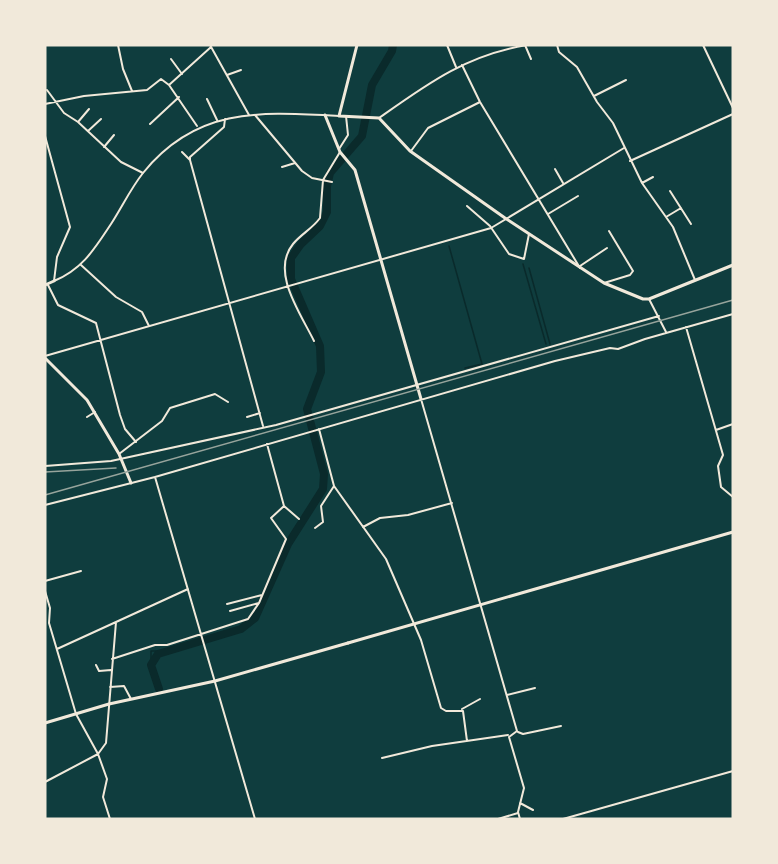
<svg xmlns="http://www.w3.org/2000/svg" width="778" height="864" viewBox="0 0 778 864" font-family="'PT Sans',sans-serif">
<rect width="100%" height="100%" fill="#0f3d3e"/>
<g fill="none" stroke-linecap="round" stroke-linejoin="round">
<!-- stream -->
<path stroke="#0a2a2b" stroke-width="1.5" d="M 449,246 L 482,364 L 465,368
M 523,264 L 546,344
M 529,268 L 550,344
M 151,665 L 151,651 L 165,651"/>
<!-- river -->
<path stroke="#0a2a2b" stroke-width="8" d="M 159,689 L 151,665 L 158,654 L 241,629 L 255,618 L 288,544 L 323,489 L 324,474 L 307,409 L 321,372 L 320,346 L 291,279 L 291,258 L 301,244 L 320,226 L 327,212 L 327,186 L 330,173 L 362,136 L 372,85 L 392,51 L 393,45"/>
<!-- minor -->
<path stroke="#f1e9da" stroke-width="2" d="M 118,45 L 123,69 L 132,91
M 210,45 L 249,115
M 447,45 L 456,67
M 525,45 L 531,59
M 557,45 L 559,52 L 577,67 L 597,102 L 613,123 L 642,183 L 673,227 L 695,280
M 703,45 L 733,108
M 171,59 L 182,74
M 462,65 L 480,102 L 580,268
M 227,75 L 241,70
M 169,85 L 197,126
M 47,90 L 64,113 L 78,122 L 121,162 L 143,173
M 594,96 L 626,80
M 207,99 L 217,120
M 45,104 L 84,96 L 147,90 L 161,79 L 169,85 L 211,47
M 255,115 L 302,171 L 312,178 L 332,182
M 379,118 C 427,84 466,55 527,45
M 225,119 L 224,127 L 190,157 L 190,160 L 263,426
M 78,122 L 89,109
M 150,124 L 179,97
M 88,131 L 101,119
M 45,136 L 70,227 L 57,257 L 54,281 C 83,269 95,248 111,224 C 122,207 131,188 143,173 C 197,106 262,112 339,116
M 104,147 L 114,135
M 339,149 L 348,135 L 346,116
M 411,151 L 428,128 L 480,102
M 182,152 L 190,160
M 630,161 L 733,114
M 282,167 L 295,163
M 555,169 L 563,183
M 642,183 L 653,177
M 670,191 L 691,224
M 467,206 L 490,226 L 509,254 L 524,259 L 529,234
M 548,214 L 578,196
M 666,217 L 681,208
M 81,265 L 116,297 L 142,312 L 149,326
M 580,266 L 607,248
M 604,283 L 630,275 L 633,271 L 609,231
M 48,285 L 58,305 L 96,323 L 120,415 L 125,429 L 136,442
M 649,299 L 666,332
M 686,327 L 723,455 L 718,466 L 721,487 L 733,497
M 314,341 C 301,314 270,272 293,244 C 301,234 312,229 320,218 L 323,180 L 340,152
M 45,356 L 491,228 L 624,148
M 421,399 L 517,731 L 509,737 L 524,788 L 518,812 L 520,819
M 87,417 L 95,412
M 247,417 L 260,413
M 319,429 L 334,486 L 386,559 L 421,640 L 441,708 L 446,711 L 463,711 L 467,741
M 716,430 L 733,424
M 119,454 L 162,421 L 170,408 L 215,394 L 228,402
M 45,466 L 111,461 L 276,425 L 659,316
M 155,477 L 255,819
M 45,505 L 155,477 L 555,361 L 610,348 L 618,349 L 645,339 L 733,314
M 284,506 L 299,519
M 363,527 L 380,518 L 408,515 L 452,503
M 315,528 L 323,522 L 321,506 L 334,486
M 45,581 L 81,571
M 45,591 L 50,608 L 49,623 L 76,714 L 98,754 L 107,779 L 103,797 L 110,819
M 227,604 L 262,595
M 230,611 L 259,603
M 57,649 L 116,622
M 112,659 L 155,645 L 167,645 L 248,619 L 259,603 L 286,539 L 271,518 L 284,506 L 267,444
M 96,665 L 99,671 L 111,670
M 110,687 L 124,686 L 131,699
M 507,695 L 535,688
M 462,709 L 480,699
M 518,732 L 523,734 L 561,726
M 382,758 L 432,746 L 508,735
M 45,782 L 98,754 L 106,743 L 116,622 L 188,589
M 520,803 L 533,810
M 498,819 L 518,813
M 563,819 L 733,771"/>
<!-- tertiary -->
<path stroke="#f1e9da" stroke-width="3" d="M 325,115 L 340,152 L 355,170 L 421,399
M 45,285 L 54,281
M 45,358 L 87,400 L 119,454 L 131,483
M 348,643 L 733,532"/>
<!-- secondary -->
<path stroke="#f1e9da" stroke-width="3" d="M 357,45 L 339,116 L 379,118 L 410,151 L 505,218 L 604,283 L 643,299 L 649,299 L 733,265
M 45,723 L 109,704 L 215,681 L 348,643"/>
<!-- rail -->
<path stroke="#97a49c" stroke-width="1.5" d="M 45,472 L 116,468
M 45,495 L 733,300"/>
</g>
<!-- border -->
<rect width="778" height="864" fill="none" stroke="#f1e9da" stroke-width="93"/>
</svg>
